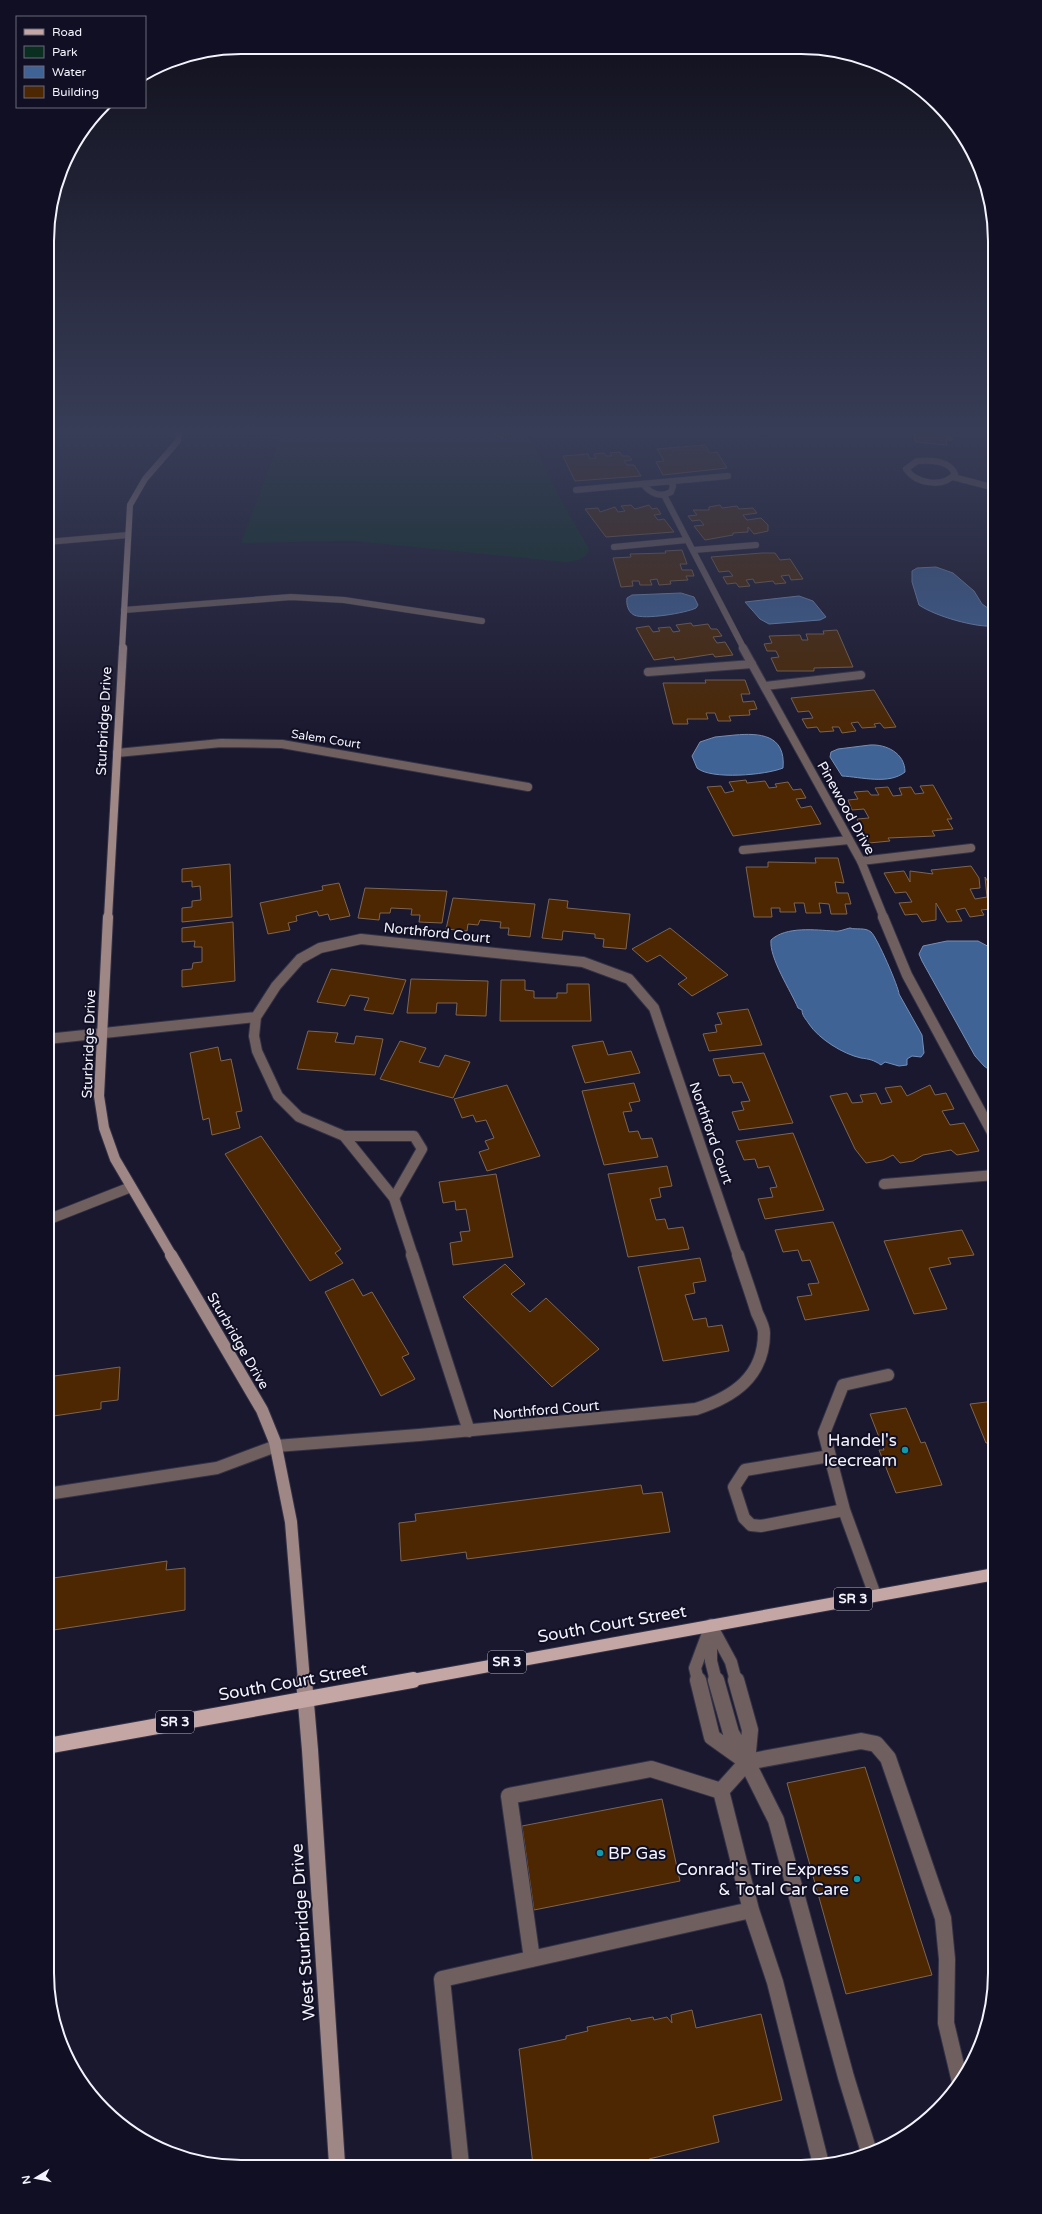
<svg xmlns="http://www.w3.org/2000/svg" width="1042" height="2214" viewBox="0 0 1042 2214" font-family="'Varela Round',sans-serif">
<rect width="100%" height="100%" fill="#1a182e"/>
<!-- green -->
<path fill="#0a2e20" d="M 280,434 L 528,434 L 559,496 L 589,549 C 586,560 577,560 566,562 L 354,541 L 241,543 L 277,447 Z"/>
<!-- water -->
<path fill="#406396" stroke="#768eb5" d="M 936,567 L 953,573 L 974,591 L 982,604 L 995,613 L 995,626 C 976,628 935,616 919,605 L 912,582 L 912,571 L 917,568 Z
M 681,593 L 694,597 L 698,605 L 696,608 C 686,613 644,620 634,615 C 628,612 626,604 627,598 L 632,595 Z
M 799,596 L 813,601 L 826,617 L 820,620 L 769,624 L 760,619 L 745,602 Z
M 735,735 C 759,733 786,734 783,768 C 766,775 711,780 697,768 L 692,756 L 700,742 L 715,737 Z
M 870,745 C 886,744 905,753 905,772 C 889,785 861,777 842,776 L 830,757 L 831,752 L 838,749 Z
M 850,928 C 856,930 865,927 871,932 C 877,937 899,988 899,994 L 922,1035 L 924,1053 L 921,1057 L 912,1056 L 907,1059 L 907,1065 L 899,1066 L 885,1062 L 881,1065 C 874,1060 869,1059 861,1058 C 843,1054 819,1039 809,1024 C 806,1019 802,1016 802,1010 L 798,1008 C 791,991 769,958 771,940 C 786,926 816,930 834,931 C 839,932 845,929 850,928 Z
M 947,941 L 978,941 L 995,950 L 995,1074 L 984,1066 L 975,1056 L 922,961 L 919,954 L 923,946 Z"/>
<!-- building -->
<path fill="#4c2701" stroke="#7d6551" d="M 493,434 L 512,434 L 502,438 Z
M 914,434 L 945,434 L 945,437 L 952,437 L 952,440 L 946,440 L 947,445 L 915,442 Z
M 705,445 L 710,453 L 717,452 L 727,468 L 663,475 L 656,462 L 664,461 L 657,449 Z
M 620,452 L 622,456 L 629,456 L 632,460 L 624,461 L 627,465 L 634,465 L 641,476 L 575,481 L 563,456 L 588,454 L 590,459 L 596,458 L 594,454 L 604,453 L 606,456 L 612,456 L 610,453 Z
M 631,505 L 635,509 L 649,505 L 652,509 L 657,508 L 661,514 L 654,515 L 658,520 L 664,519 L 674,532 L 606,537 L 585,509 L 598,508 L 600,512 L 615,507 L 618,512 L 625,511 L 621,506 Z
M 720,505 L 722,508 L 737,506 L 739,509 L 753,508 L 757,513 L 743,515 L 747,520 L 761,518 L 768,525 L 768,531 L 754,534 L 748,527 L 748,532 L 733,533 L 733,535 L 705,540 L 694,526 L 704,525 L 700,520 L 692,521 L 688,516 L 697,515 L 693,510 L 709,510 L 709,507 Z
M 682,550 L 687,564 L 680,564 L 682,570 L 692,570 L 694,576 L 686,576 L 688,580 L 670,581 L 671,584 L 659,585 L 657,579 L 650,580 L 652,585 L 640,585 L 639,581 L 632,581 L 633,586 L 621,587 L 613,558 L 631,557 L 630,554 L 666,553 L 665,551 Z
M 762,553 L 775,553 L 780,560 L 790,559 L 803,579 L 791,580 L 789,575 L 781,576 L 786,583 L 775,584 L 773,581 L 755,583 L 753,579 L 746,580 L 750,586 L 739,587 L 736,583 L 727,584 L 723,577 L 733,576 L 729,571 L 719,572 L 711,557 Z
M 691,623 L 693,626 L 708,624 L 711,629 L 717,629 L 722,636 L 713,637 L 717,643 L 725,642 L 733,655 L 715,657 L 713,654 L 675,660 L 674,657 L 654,660 L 636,628 L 649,626 L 653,632 L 660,631 L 658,628 L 670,627 L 673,632 L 680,631 L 676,625 Z
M 837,630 L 853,667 L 814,668 L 814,671 L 777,671 L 771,658 L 779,657 L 776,651 L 767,651 L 764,644 L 772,643 L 769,636 L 800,635 L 802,640 L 808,640 L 806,634 L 824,634 L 823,631 Z
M 705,680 L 745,680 L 750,694 L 741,694 L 743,702 L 754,701 L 757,709 L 749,710 L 750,715 L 729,716 L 731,721 L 718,721 L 715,713 L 706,713 L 708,719 L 687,719 L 688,724 L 673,724 L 663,683 L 706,683 Z
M 874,690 L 896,727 L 884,728 L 880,723 L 874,724 L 876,727 L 862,728 L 858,722 L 851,723 L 856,731 L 842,733 L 839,727 L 832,727 L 834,731 L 820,732 L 817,727 L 807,728 L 802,719 L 813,718 L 809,711 L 798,712 L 791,698 Z
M 746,780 L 747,783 L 765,781 L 769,788 L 777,787 L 775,784 L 788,782 L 793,790 L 801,789 L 806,798 L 796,799 L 801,808 L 811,806 L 821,824 L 733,836 L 707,787 L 721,786 L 725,793 L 734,791 L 729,782 Z
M 933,785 L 952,819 L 947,819 L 953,829 L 932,831 L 935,836 L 888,838 L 890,841 L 869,843 L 857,819 L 869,818 L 864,809 L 852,810 L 848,800 L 858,799 L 854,792 L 868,791 L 871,795 L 879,795 L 875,788 L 888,787 L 893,796 L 902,795 L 899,788 L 911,787 L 915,794 L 924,793 L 920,786 Z
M 815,858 L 838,858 L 844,883 L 835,882 L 837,893 L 848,893 L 851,904 L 845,904 L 847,914 L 831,914 L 829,904 L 819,903 L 821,913 L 806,913 L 804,903 L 794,903 L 796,912 L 780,912 L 780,908 L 771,908 L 772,917 L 754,917 L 746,867 L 768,867 L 768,862 L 816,863 Z
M 230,864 L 232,917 L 182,922 L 182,908 L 192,907 L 192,901 L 201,900 L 200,886 L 192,887 L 192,881 L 182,882 L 182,869 Z
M 971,866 L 979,878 L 980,888 L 970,889 L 975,899 L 987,897 L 985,877 L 995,893 L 995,916 L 991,909 L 981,910 L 984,915 L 970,917 L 965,908 L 956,910 L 962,921 L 947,922 L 936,903 L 936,920 L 922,922 L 917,914 L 905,915 L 899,903 L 912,902 L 906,892 L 895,893 L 884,873 L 904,871 L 910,882 L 910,871 L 933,874 L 931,870 Z
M 339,883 L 350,916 L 330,920 L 328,914 L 319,916 L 317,911 L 296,916 L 297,921 L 288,923 L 290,930 L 268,934 L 260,903 L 323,890 L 322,886 Z
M 365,888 L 447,891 L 442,923 L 419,922 L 420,915 L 411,915 L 412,909 L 391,908 L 390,913 L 380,913 L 379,920 L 358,918 Z
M 453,898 L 535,904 L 530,937 L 508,935 L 509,928 L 500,928 L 501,922 L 480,920 L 478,925 L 468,924 L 467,931 L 446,929 Z
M 549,899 L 568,901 L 567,908 L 630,914 L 626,949 L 603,947 L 604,939 L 595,938 L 595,934 L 563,931 L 562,940 L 542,938 Z
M 233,922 L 235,981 L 182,987 L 182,970 L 192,969 L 193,963 L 202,962 L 202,947 L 194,947 L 195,941 L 182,942 L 182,928 Z
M 670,928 L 728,975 L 692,996 L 678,984 L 687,978 L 660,955 L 647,962 L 632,949 Z
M 331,969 L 406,980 L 393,1014 L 364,1010 L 369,998 L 350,995 L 345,1006 L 317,1002 Z
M 411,979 L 488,981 L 486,1016 L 456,1015 L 457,1003 L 437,1003 L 436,1013 L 407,1013 Z
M 501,980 L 525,980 L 525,990 L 534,991 L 534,998 L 557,998 L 557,993 L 567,993 L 567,984 L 589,984 L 591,1021 L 500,1021 Z
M 748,1009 L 762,1045 L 709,1051 L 703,1034 L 717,1032 L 715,1025 L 722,1024 L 717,1013 Z
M 308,1031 L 338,1033 L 335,1042 L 354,1044 L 356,1036 L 383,1039 L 375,1075 L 297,1069 Z
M 400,1041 L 426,1048 L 419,1062 L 439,1067 L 445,1055 L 470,1062 L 453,1098 L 380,1079 Z
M 603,1041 L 608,1055 L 631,1051 L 640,1073 L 585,1083 L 572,1046 Z
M 218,1047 L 221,1061 L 231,1059 L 242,1111 L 236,1112 L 240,1128 L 212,1135 L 209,1118 L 203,1120 L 190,1053 Z
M 764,1053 L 793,1123 L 739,1130 L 732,1112 L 744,1110 L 741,1102 L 750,1101 L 742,1082 L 733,1083 L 730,1075 L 719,1076 L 713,1059 Z
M 634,1083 L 640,1101 L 629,1103 L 632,1111 L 623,1112 L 629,1132 L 638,1131 L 641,1139 L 652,1138 L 658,1157 L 604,1165 L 582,1091 Z
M 507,1085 L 540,1156 L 487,1171 L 479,1152 L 489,1149 L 485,1141 L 494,1138 L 486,1120 L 476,1122 L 473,1115 L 462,1118 L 454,1099 Z
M 930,1085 L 935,1095 L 946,1093 L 954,1109 L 942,1111 L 950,1125 L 964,1123 L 979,1151 L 957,1155 L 951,1150 L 923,1155 L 913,1161 L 900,1163 L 893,1155 L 883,1160 L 866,1163 L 855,1149 L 830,1096 L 847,1093 L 852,1103 L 863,1102 L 860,1095 L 876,1093 L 881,1104 L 892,1102 L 885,1088 L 901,1086 L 907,1096 Z
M 793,1133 L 824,1210 L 765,1219 L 758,1199 L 773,1197 L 770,1188 L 777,1187 L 769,1166 L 758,1168 L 755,1159 L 744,1160 L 736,1141 Z
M 261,1136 L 341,1249 L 335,1253 L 343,1263 L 310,1281 L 225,1154 Z
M 667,1166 L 672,1186 L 659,1188 L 661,1197 L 650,1199 L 656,1220 L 665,1219 L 668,1229 L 683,1227 L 689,1249 L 628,1257 L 608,1174 Z
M 496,1174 L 513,1257 L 453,1265 L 450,1243 L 462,1241 L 460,1232 L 470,1231 L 466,1209 L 456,1210 L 455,1201 L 443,1203 L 439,1182 Z
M 833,1222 L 869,1310 L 805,1320 L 797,1297 L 812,1295 L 808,1284 L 819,1283 L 810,1260 L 802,1261 L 798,1250 L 783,1252 L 775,1230 Z
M 962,1230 L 974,1255 L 948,1258 L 951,1264 L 929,1268 L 947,1309 L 914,1314 L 884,1241 Z
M 700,1258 L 706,1281 L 693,1283 L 695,1293 L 685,1295 L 693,1320 L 706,1318 L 708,1327 L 722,1325 L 729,1351 L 663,1361 L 638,1267 Z
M 505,1264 L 525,1284 L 511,1294 L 530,1312 L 546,1298 L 599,1349 L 552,1387 L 463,1297 Z
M 353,1279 L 363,1296 L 372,1292 L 409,1354 L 402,1357 L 415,1379 L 381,1396 L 325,1292 Z
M 120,1367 L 118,1400 L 101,1402 L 101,1409 L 47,1417 L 47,1377 Z
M 995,1401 L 995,1442 L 986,1443 L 970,1404 Z
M 906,1408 L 921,1443 L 925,1442 L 942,1485 L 896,1493 L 879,1450 L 884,1450 L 870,1414 Z
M 641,1485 L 643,1494 L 662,1492 L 670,1532 L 467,1559 L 466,1552 L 401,1561 L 399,1523 L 416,1521 L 415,1514 Z
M 167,1561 L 166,1570 L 185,1568 L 185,1610 L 47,1631 L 47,1579 Z
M 865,1767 L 932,1975 L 846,1994 L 787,1783 Z
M 662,1799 L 680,1881 L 534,1910 L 522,1826 Z
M 692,2010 L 696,2028 L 761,2014 L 782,2100 L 713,2116 L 719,2142 L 649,2159 L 651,2166 L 533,2165 L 519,2049 L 566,2039 L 566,2036 L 588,2031 L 587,2027 L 630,2018 L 631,2021 L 653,2017 L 654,2020 L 667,2017 L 672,2023 L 671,2015 Z"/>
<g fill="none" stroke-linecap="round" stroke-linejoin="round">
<!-- lane-far4 casing -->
<g stroke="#343247" stroke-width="7">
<path id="lane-far4" d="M 614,547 L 687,540
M 693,550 L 756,545"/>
</g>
<!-- lane-far3 casing -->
<g stroke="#343247" stroke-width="10">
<path id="lane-far3" d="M 648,672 L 752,664
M 765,686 L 861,675
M 743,850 L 849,840
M 861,861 L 971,848"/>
</g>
<!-- lane-far2 casing -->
<g stroke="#343247" stroke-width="12">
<path id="lane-far2" d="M 344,1136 L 414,1136 L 422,1149 L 394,1198
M 884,1184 L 995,1175
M 47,1220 L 131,1187"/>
</g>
<!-- lane-far1 casing -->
<g stroke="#343247" stroke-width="14">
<path id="lane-far1" d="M 830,1456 L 745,1470 L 734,1487 L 744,1518 L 751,1525 L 761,1526 L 844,1510
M 47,1494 L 217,1468 L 276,1446
M 875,1595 L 844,1510 L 824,1433 L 843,1385 L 888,1375
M 711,1625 L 731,1662 L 736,1681
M 711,1631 L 711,1661 L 716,1681
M 698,1681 L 695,1668 L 711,1625"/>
</g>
<!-- lane casing -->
<g stroke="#343247" stroke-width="18">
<path id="lane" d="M 698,1680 L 712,1737 L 747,1762
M 716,1680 L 731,1733 L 745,1758
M 751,1910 L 775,1982 L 821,2164
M 532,1959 L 509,1796 L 651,1769 L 721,1791
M 869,2152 L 846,2077 L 776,1820 L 747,1762 L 861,1741 L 876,1744 L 888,1758 L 943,1918 L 947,1959 L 946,2023 L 960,2082
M 461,2165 L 442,1979 L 751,1910 L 721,1791 L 747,1762 L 750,1730 L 736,1680"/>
</g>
<!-- street-far3 casing -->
<g stroke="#343247" stroke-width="7">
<path id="street-far3" d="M 917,461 C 931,460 949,460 955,474 C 943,488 916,484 906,469 Z
M 953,477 L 995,488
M 643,484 C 650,493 660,498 671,492 L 673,486 L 671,482
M 576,490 L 728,476
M 664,495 L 744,649
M 47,542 L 128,535
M 124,610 L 291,597 L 344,600 L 482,621"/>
</g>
<!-- street-far2 casing -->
<g stroke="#343247" stroke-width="10">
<path id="street-far2" d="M 743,648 L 861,861 L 884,918
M 117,753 L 221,743 L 282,744 L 528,787"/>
</g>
<!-- street-far1 casing -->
<g stroke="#343247" stroke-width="12">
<path id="street-far1" d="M 883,917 L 907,975 L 995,1138
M 256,1017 L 254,1036 L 257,1051 L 278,1096 L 299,1117 L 344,1136 L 394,1198 L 413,1256
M 47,1039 L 256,1017 L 276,986 L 300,959 L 320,948 L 361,939 L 583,962 L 629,979 L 654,1008 L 738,1256"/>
</g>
<!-- street casing -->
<g stroke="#343247" stroke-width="14">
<path id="street" d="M 412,1255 L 469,1431
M 276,1446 L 419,1435 L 696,1409 C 733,1397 764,1377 764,1333 C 764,1327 760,1319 757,1313 C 751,1293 744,1274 738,1255"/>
</g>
<!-- secondary-far4 casing -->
<g stroke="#343247" stroke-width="7">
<path id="secondary-far4" d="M 122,649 L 130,505 L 145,479 L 178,441 L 179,434"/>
</g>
<!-- secondary-far3 casing -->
<g stroke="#343247" stroke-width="10">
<path id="secondary-far3" d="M 108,918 L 123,648"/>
</g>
<!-- secondary-far2 casing -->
<g stroke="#343247" stroke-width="12">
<path id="secondary-far2" d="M 108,917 L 99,1096 L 104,1128 L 115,1159 L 172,1256"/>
</g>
<!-- secondary-far1 casing -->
<g stroke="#343247" stroke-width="14">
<path id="secondary-far1" d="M 171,1255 L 262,1410 L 275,1442 L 291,1522 L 304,1681"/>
</g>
<!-- secondary casing -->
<g stroke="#343247" stroke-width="18">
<path id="secondary" d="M 304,1680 L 310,1750 L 337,2164"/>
</g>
<!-- primary-far1 casing -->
<g stroke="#343247" stroke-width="14">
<path id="primary-far1" d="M 407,1681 L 995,1574"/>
</g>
<!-- primary casing -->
<g stroke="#343247" stroke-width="18">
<path id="primary" d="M 47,1746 L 413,1680"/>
</g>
<!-- lane-far4 -->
<use href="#lane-far4" stroke="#6f605f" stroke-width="6"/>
<!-- lane-far3 -->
<use href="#lane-far3" stroke="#6f605f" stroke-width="8"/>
<!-- lane-far2 -->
<use href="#lane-far2" stroke="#6f605f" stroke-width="10"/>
<!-- lane-far1 -->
<use href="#lane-far1" stroke="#6f605f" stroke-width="12"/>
<!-- lane -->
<use href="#lane" stroke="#6f605f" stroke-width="16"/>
<!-- street-far3 -->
<use href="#street-far3" stroke="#6f605f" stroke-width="6"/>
<!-- street-far2 -->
<use href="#street-far2" stroke="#6f605f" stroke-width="8"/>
<!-- street-far1 -->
<use href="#street-far1" stroke="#6f605f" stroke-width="10"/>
<!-- street -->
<use href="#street" stroke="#6f605f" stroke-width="12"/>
<!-- secondary-far4 -->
<use href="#secondary-far4" stroke="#9f8786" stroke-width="6"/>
<!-- secondary-far3 -->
<use href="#secondary-far3" stroke="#9f8786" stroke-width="8"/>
<!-- secondary-far2 -->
<use href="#secondary-far2" stroke="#9f8786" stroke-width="10"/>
<!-- secondary-far1 -->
<use href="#secondary-far1" stroke="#9f8786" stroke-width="12"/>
<!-- secondary -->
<use href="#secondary" stroke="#9f8786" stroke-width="16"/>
<!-- primary-far1 -->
<use href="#primary-far1" stroke="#c4a6a4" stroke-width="12"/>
<!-- primary -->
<use href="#primary" stroke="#c4a6a4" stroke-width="16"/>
</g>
<!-- sky -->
<linearGradient id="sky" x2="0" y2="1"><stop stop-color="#0e0d19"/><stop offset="0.58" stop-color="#383d57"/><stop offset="1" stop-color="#383d57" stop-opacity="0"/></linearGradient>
<rect width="1042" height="744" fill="url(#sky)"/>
<!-- markers -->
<g fill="#0f9aa8" stroke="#110f24" stroke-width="1.5">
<circle cx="905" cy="1450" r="4"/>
<circle cx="600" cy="1853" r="4"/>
<circle cx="857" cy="1879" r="4"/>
</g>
<g text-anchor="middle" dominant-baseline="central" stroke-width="4" stroke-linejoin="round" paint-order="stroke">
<!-- far-street labels -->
<g font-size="12" fill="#f3f3fd" stroke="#110f24">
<text transform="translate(326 739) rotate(9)">Salem Court</text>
</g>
<!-- shield labels -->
<g fill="#110f24" stroke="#afafbc" stroke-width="1">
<rect x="834" y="1588" width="38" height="22" rx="3"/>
<rect x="488" y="1651" width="38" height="22" rx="3"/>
<rect x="156" y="1711" width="38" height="22" rx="3"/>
</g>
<g font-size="13" font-weight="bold" fill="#f3f3fd">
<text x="853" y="1599">SR 3</text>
<text x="507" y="1662">SR 3</text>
<text x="175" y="1722">SR 3</text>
</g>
<!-- street labels -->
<g font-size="14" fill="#f3f3fd" stroke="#110f24">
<text transform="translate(104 721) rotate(-87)">Sturbridge Drive</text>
<text transform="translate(846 808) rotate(61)">Pinewood Drive</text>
<text transform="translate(437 933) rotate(6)">Northford Court</text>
<text transform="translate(89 1044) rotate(-88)">Sturbridge Drive</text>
<text transform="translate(711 1133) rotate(71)">Northford Court</text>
<text transform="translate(238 1341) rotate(60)">Sturbridge Drive</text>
<text transform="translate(546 1410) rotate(-5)">Northford Court</text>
</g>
<!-- near-poi labels -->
<g font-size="17" fill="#f3f3fd" stroke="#110f24" text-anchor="end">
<text x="897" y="1440">Handel's<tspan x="897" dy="20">Icecream</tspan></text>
<text x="608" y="1853" text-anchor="start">BP Gas</text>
<text x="849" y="1869">Conrad's Tire Express<tspan x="849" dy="20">&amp; Total Car Care</tspan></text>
</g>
<!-- near-street labels -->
<g font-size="17" fill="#f3f3fd" stroke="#110f24">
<text transform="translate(612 1624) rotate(-10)">South Court Street</text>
<text transform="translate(293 1682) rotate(-10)">South Court Street</text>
<text transform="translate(303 1932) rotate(-94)">West Sturbridge Drive</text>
</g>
</g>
<!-- crop -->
<path d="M0 0H1042V2214H0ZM241 54H801A187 187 0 0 1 988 241V1973A187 187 0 0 1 801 2160H241A187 187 0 0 1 54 1973V241A187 187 0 0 1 241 54Z" fill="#110f24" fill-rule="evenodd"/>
<path fill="none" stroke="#f3f3fd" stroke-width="2" d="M241 54H801A187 187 0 0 1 988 241V1973A187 187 0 0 1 801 2160H241A187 187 0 0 1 54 1973V241A187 187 0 0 1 241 54Z"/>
<!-- legend -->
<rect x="16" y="16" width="130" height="92" fill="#110f24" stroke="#6b6a7b"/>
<rect x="24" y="29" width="20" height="6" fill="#c4a6a4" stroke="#6b6a7b"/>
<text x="52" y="36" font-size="12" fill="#f3f3fd">Road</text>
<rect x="24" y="46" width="20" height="12" fill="#0a2e20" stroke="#6b6a7b"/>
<text x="52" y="56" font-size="12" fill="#f3f3fd">Park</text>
<rect x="24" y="66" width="20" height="12" fill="#406396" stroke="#6b6a7b"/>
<text x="52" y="76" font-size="12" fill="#f3f3fd">Water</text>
<rect x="24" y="86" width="20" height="12" fill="#4c2701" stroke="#6b6a7b"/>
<text x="52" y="96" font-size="12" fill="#f3f3fd">Building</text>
<!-- north arrow -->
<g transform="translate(36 2178) rotate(260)" stroke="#110f24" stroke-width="3" paint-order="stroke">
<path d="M0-3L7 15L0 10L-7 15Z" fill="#f3f3fd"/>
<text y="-6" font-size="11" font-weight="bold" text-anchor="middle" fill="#f3f3fd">N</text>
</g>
</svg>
